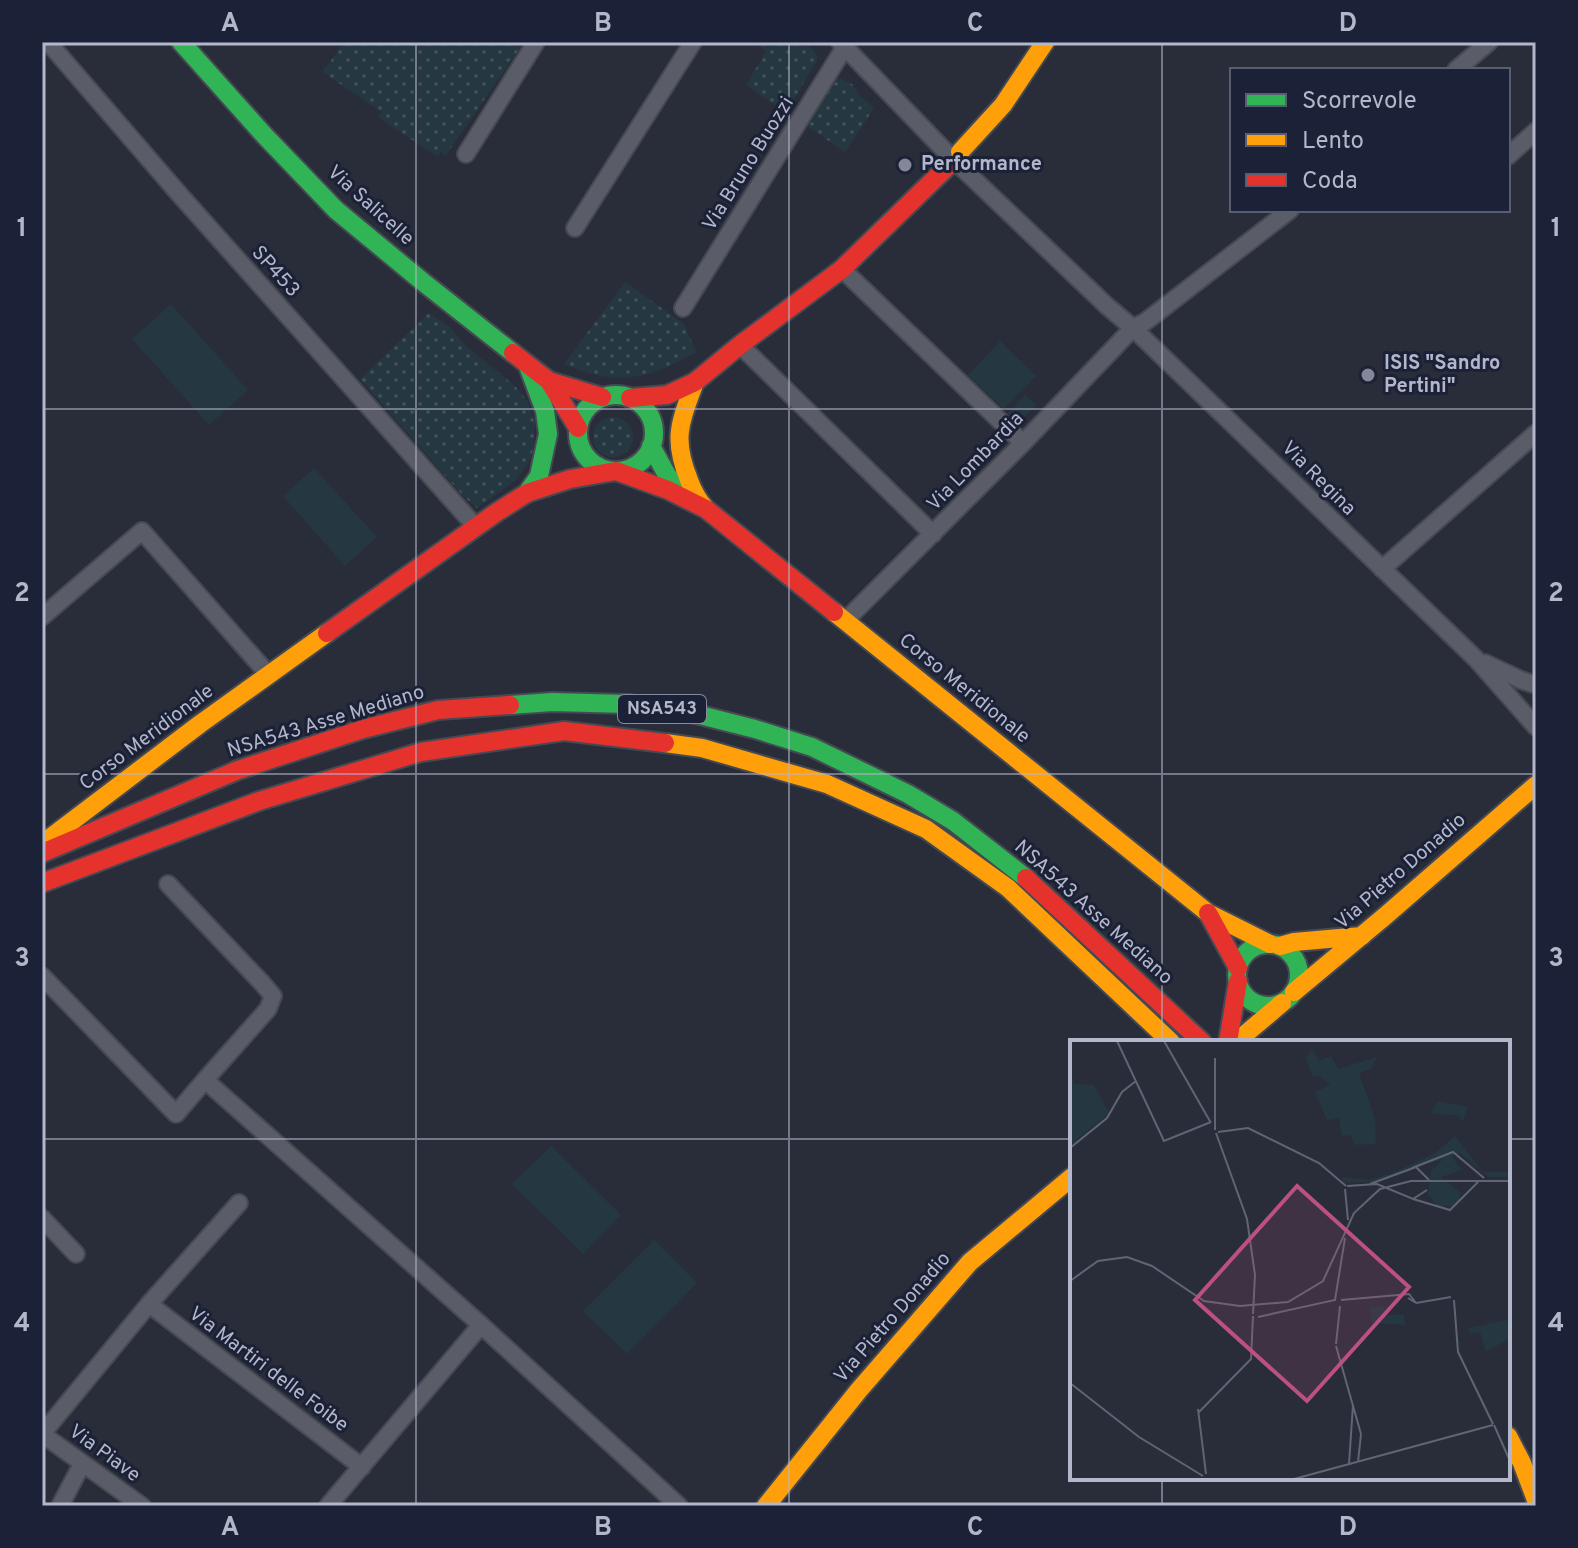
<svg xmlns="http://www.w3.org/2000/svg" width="1578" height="1548" viewBox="0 0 1578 1548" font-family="Overpass,sans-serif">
<defs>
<pattern id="grass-dots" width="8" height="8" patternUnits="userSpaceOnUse" patternTransform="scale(2)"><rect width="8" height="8" fill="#253741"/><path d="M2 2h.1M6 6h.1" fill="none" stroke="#42525b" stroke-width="1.8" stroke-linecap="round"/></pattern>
</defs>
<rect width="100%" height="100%" fill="#292d3a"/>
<!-- grass -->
<path fill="url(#grass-dots)" d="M 344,42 L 524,42 L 446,155 L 441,152 L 438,157 L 378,117 L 381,112 L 323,72 Z
M 754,42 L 805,42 L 818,56 L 817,60 L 786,113 L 746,85 L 766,51 Z
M 840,78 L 852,84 L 859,95 L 874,108 L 845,152 L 807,126 L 837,79 Z
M 625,282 L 684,324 L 696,352 C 647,380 618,387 564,364 Z
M 429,313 L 450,327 L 465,345 L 515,386 L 528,402 L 535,422 L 533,450 L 528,464 L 516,480 L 477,508 L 464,497 L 360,379 Z
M593 437a20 20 0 1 1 40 0a20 20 0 1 1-40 0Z"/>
<!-- garden -->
<path fill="#253741" d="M 171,304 L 248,390 L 209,425 L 132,339 Z
M 1000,341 L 1036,376 L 1004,409 L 968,375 Z
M 1025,395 L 1036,405 L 1018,423 L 1008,413 Z
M 314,468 L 377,537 L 345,566 L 283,496 Z
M 551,1146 L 621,1215 L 583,1254 L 512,1184 Z
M 654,1240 L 697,1283 L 627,1354 L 583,1311 Z"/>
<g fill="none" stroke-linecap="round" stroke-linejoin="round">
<!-- street casing -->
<g stroke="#454953" stroke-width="20">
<path id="street" d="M 48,42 L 180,195 L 476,527
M 840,42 L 947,153
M 1456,70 L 1489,42
M 466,154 L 536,42
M 1508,156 L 1536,131
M 961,167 L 1107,306 L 1133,328 L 1145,322 L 1290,210
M 575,228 L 693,42
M 842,269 L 1023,443
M 683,308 L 848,42
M 740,345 L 933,534
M 1382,569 L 1536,433
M 42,617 L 142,531 L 269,675
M 845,621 L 1023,443 L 1133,328 L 1476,659 L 1536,727
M 1485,663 L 1521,680 L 1536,685
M 168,884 L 262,983 L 273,996 L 268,1009 L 205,1080 L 481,1325 L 679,1506
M 42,976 L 176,1114 L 205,1080
M 42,1218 L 76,1254
M 149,1304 L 362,1467
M 42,1434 L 149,1304 L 239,1203
M 42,1434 L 142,1506
M 60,1506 L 82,1464
M 328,1506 L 481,1325"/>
</g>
<!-- fast casing -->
<g stroke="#454953" stroke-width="22">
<path id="fast" d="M 181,42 L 265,136 L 336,210 L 423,282 L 513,353
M578 433a38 38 0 1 1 76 0a38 38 0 1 1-76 0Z
M 651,446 L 667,475 L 684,495
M 527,493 L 539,476 L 548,434 L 545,411 L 528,366
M 510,705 L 552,702 L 628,704 L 696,714 L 755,729 L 812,747 L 908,794 L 953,821 L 1026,878
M1237 975a31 31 0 1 1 62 0a31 31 0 1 1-62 0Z"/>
</g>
<!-- slow casing -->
<g stroke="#454953" stroke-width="22">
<path id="slow" d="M 960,152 L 1003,105 L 1045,42
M 695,382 C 680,423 672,438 689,480 C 693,491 698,500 705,508
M 834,612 L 1208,913 L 1270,944
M 665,743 L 702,748 L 827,784 L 926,829 L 1008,888 L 1171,1042
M 42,844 L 200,724 L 327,633
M 1280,946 L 1294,942 L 1362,936
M 1294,992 L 1384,917 L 1536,785
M 1236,1042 L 1282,1003
M 1508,1436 L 1522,1463 L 1536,1500
M 766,1506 L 859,1390 L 970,1262 L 1072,1177"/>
</g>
<!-- jam casing -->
<g stroke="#454953" stroke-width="22">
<path id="jam" d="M 513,353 L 549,381 L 578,428
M 549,381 L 602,397
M 630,398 L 667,395 L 695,382 L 740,345 L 842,269 L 947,167
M 327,633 L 497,512 L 527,493 L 570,479 L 616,471 L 668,490 L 706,509 L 834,612
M 42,853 L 238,770 L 363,729 L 438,710 L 510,705
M 1026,878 L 1202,1042
M 42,883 L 259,801 L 421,752 L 564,731 L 665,743
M 1208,913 L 1238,968
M 1228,1042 L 1238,981"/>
</g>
<!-- street -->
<use href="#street" stroke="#5a5c67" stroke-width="16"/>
<!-- fast -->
<use href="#fast" stroke="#30b455" stroke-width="18"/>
<!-- slow -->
<use href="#slow" stroke="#ff9f0a" stroke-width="18"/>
<!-- jam -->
<use href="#jam" stroke="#e5322d" stroke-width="18"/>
</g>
<!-- grid -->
<path fill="none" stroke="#b3b7cb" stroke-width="2" stroke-opacity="0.55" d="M 416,42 L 416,1506M 789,42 L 789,1506M 1162,42 L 1162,1042M 42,409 L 1536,409M 42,774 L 1536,774M 42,1139 L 1072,1139M 1508,1139 L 1536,1139M 1162,1478 L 1162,1506"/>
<!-- markers -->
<g fill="#838798" stroke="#1b2136" stroke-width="3">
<circle cx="905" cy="165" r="8"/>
<circle cx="1368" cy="375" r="8"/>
</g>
<g text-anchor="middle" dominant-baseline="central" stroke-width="6" stroke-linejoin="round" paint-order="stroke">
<!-- shield labels -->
<rect fill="#1b2136" stroke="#858a9e" stroke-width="2" x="618" y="695" width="88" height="28" rx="6"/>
<g font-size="18" font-weight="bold" fill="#b3b7cb">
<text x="662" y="709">NSA543</text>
</g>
<!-- street labels -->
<g font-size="20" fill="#b3b7cb" stroke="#1b2136">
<text transform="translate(749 164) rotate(-58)">Via Bruno Buozzi</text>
<text transform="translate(370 206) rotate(42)">Via Salicelle</text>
<text transform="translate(275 272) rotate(48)">SP453</text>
<text transform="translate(976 462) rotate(-46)">Via Lombardia</text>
<text transform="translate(1318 479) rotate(45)">Via Regina</text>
<text transform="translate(964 689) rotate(39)">Corso Meridionale</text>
<text transform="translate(326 722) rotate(-17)">NSA543 Asse Mediano</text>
<text transform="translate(147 738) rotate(-37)">Corso Meridionale</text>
<text transform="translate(1401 872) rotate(-41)">Via Pietro Donadio</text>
<text transform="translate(1093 913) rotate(42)">NSA543 Asse Mediano</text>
<text transform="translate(893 1318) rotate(-49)">Via Pietro Donadio</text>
<text transform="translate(268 1370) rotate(37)">Via Martiri delle Foibe</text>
<text transform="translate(104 1454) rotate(36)">Via Piave</text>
</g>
<!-- poi labels -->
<g font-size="20" font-weight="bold" fill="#b3b7cb" stroke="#1b2136" text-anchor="start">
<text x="921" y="165">Performance</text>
<text x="1384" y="364">ISIS "Sandro<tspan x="1384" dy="23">Pertini"</tspan></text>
</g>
</g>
<!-- overview -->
<g transform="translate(1070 1040)">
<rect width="440" height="440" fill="#292d3a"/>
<path d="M 242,8 L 249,21 L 261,16 L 268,29 L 307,17 L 301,29 L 289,33 L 305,79 L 306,104 L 285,105 L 280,95 L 272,96 L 269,78 L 257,80 L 245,52 L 260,45 L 249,35 L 243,37 L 236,18 ZM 0,30 L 4,44 L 24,45 L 39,73 L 0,105 ZM 368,61 L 398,67 L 392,83 L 389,76 L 361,73 ZM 385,96 L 413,132 L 440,132 L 440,137 L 418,137 L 390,113 L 307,142 L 273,142 L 272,137 L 299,140 L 323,133 L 365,113 ZM 379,113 L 392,130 L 371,137 L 391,153 L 387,166 L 366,166 L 358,153 L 361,131 ZM 313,265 L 316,275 L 334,275 L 335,285 L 303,283 L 299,268 ZM 437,280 L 440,299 L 416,311 L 410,292 L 400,294 L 398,288 Z" fill="#253741"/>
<path fill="none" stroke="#606474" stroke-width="2" d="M 47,1 L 94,101 L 141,82M 94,1 L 141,83M 145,18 L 145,90M 148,92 L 178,88 L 249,123 L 276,146M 146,93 L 177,179 L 185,235 L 183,274M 0,108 L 37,78 L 52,52 L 66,41M 342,128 L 383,112 L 414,138M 300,144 L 346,127 L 359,140M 277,146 L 307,144 L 343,159 L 357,150M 275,149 L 278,180M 343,159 L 380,170 L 408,142M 0,241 L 28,221 L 57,217 L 82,226 L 134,261 L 170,266 L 218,262 L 253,241 L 284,173 L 310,149 L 341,141 L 440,141M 271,260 L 339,254 L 346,263 L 338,258M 384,260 L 388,312 L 423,384M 346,263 L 381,257M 188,277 L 265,260 L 275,198M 266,304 L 270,266M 266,306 L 291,394M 0,343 L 69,397 L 133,436M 128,369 L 136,434M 129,372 L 181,319 L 183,276M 424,385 L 440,421M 288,422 L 291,394M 279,424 L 283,365M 224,439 L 423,385"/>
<path fill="#bd5082" fill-opacity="0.15" stroke="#bd5082" stroke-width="4" d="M 227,146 L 339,247 L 237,361 L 125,260 Z"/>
<rect width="440" height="440" fill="none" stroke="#b3b7cb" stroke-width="4"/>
</g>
<!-- border -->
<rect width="1578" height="1548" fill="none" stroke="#1b2136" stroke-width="88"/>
<!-- legend -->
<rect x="1230" y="68" width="280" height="144" fill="#1b2136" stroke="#585d72" stroke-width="2"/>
<rect x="1246" y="94" width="40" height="12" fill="#30b455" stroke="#585d72" stroke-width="2"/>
<text x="1302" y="108" font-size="24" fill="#b3b7cb">Scorrevole</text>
<rect x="1246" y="134" width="40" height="12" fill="#ff9f0a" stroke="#585d72" stroke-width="2"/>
<text x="1302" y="148" font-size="24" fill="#b3b7cb">Lento</text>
<rect x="1246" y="174" width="40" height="12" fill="#e5322d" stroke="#585d72" stroke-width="2"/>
<text x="1302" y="188" font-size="24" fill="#b3b7cb">Coda</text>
<rect x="44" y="44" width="1490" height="1460" fill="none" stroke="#b3b7cb" stroke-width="3"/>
<g font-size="26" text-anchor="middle" font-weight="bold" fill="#b3b7cb">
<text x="230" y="31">A</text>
<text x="603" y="31">B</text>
<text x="975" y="31">C</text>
<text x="1348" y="31">D</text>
<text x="22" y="236">1</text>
<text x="1556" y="236">1</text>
<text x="22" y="601">2</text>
<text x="1556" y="601">2</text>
<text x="22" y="966">3</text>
<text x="1556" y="966">3</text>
<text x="22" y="1331">4</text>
<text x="1556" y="1331">4</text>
<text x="230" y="1535">A</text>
<text x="603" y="1535">B</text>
<text x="975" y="1535">C</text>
<text x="1348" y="1535">D</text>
</g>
</svg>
